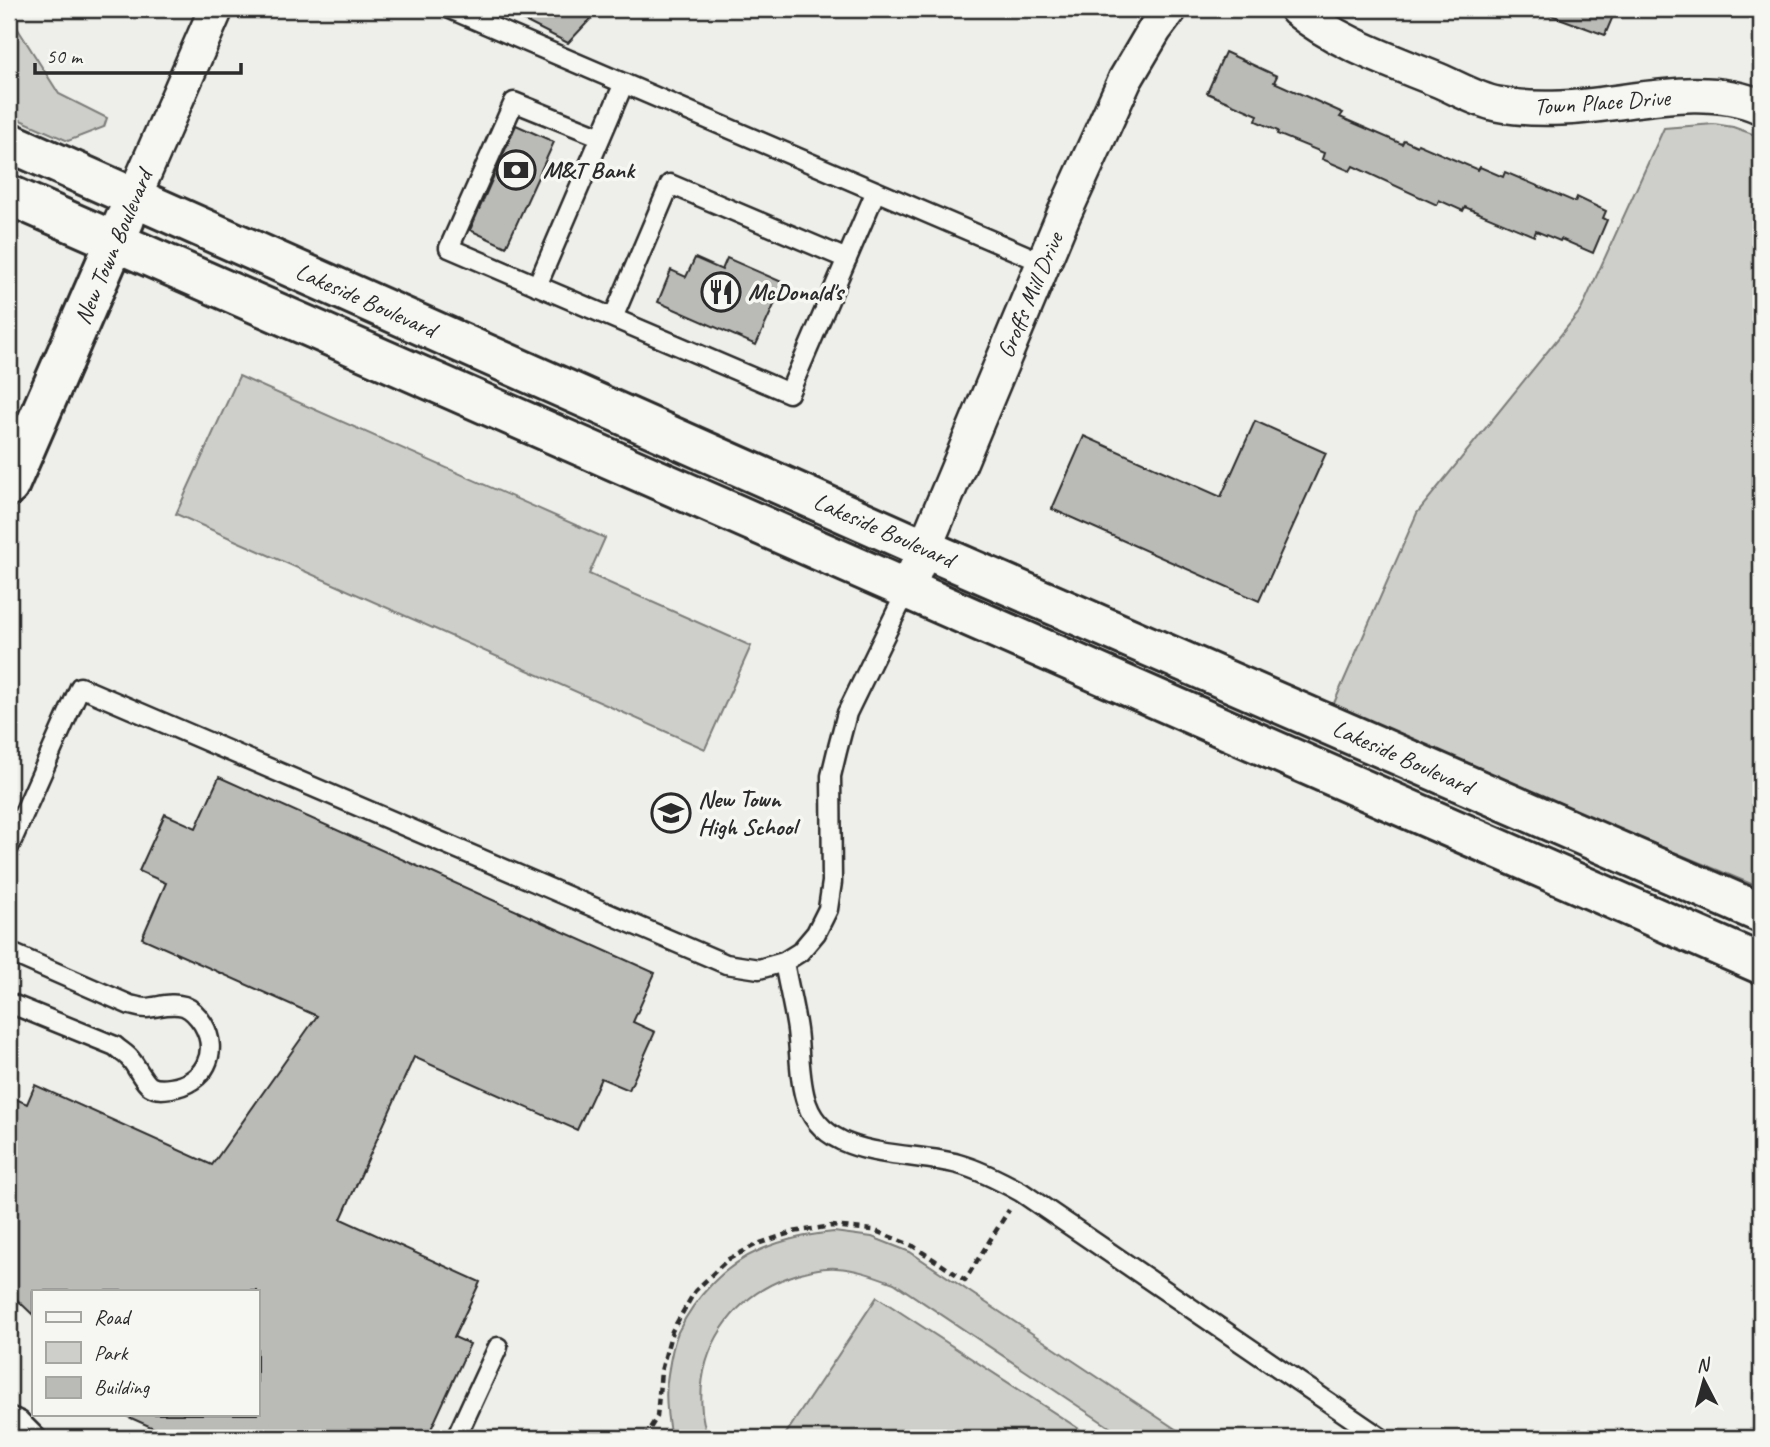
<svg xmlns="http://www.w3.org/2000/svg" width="1770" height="1447" viewBox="0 0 1770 1447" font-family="Caveat,sans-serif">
<rect width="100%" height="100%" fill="#eeeeea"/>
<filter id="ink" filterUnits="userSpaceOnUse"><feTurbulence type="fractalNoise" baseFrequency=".0143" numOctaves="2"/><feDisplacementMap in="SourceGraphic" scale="14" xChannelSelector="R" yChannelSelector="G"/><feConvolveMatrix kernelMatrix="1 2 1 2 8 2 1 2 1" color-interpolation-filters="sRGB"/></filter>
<g filter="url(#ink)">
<!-- green -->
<path fill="#cececa" stroke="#7c7c7a" stroke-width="2" d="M 9,15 L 59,94 L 107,118 L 104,127 L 68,141 L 9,115 Z
M 1714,124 L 1733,127 L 1761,137 L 1761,888 L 1331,710 L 1417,513 L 1581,310 L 1664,128 Z
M 239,376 L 605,538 L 589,574 L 751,646 L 705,749 L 176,514 Z
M 834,1232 L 872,1237 L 910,1252 L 1189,1438 L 1126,1438 L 894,1283 C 875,1276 857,1269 836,1268 C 821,1267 803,1272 789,1277 C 732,1297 696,1350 702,1412 C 703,1420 705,1429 707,1438 L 671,1438 C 667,1417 664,1395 668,1374 C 670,1361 673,1344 678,1332 C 695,1297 725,1265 760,1250 C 784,1239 808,1235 834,1232 Z
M 877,1297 L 1093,1438 L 783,1438 Z"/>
<!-- building -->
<path fill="#babab7" stroke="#2b2b2b" stroke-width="2" d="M 501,9 L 600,9 L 568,43 Z
M 1540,9 L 1616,9 L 1605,35 L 1540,11 Z
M 1225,52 L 1277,76 L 1274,82 L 1343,113 L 1340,117 L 1402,144 L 1404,140 L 1417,146 L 1418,144 L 1478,170 L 1480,167 L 1503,177 L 1505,172 L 1575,202 L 1577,197 L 1606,211 L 1603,218 L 1607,220 L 1593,253 L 1561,239 L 1560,241 L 1536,231 L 1534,236 L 1465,207 L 1463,211 L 1439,200 L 1437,205 L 1353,166 L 1350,171 L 1322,159 L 1324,153 L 1277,134 L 1278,131 L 1256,121 L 1258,115 L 1207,93 Z
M 516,125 L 554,142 L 506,247 L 470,230 Z
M 695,258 L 722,270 L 727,258 L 784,283 L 756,345 L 658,302 L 671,270 L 686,277 Z
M 1255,421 L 1326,453 L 1259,601 L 1052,509 L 1084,436 L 1221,497 Z
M 219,777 L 655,973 L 633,1022 L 655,1032 L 629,1090 L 601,1078 L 577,1130 L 414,1057 L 341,1219 L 480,1282 L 454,1337 L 470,1344 L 427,1438 L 176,1438 L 122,1414 L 257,1414 L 257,1291 L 33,1291 L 33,1315 L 9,1292 L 9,1096 L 27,1104 L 35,1085 L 212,1165 L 317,1016 L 142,938 L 166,883 L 139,871 L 165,814 L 196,828 Z"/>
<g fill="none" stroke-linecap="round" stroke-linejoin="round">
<!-- lane casing -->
<g stroke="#2b2b2b" stroke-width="23">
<path id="lane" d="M 450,9 L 1044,263
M 601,137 L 514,102 L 449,248 L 789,393 L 876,191
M 537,286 L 624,83
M 613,318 L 670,184 L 847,259
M 9,847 L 80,687 L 726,964 L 759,969 L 784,962 L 800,952 L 816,933 L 828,909 L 832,882 L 831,776 L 837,751 L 847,713 L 907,590
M 9,952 L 130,1005 C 135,1006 141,1008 146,1008 C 160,1007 170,1002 184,1006 C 192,1009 198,1016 203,1024 C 220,1053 204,1083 171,1088 C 164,1089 157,1090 150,1086 C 143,1081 137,1067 131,1060 C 127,1054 120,1051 115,1046 L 9,1003
M 784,962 C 788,985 794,1008 797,1030 C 800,1053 799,1083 807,1104 C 827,1161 910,1151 958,1164 C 980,1170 1001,1181 1021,1192 L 1381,1438
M 9,1416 L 20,1421 L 37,1438
M 456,1438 L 498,1347"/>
</g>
<!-- street casing -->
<g stroke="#2b2b2b" stroke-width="38">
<path id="street" d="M 1296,9 C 1337,43 1389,60 1438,80 C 1457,88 1477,100 1497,104 C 1518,108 1539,109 1561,108 C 1622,106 1703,80 1761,107
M 134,197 L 216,9
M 907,590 L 1064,214 L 1125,80 L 1155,29 L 1170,9"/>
</g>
<!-- secondary casing -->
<g stroke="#2b2b2b" stroke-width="44">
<path id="secondary" d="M 9,142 L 923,548 L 1761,913
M 9,195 L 1761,964
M 9,486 L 125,219"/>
</g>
<!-- path -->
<path stroke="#2b2b2b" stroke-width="4.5" stroke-dasharray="7 5" stroke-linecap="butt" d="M 644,1438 L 657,1417 L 661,1371 L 672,1331 L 695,1291 L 727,1260 L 757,1244 L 793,1232 L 832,1226 L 873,1230 L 913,1246 L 965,1280 L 1009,1210"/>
<!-- lane -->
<use href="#lane" stroke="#f6f6f2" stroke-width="18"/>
<!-- street -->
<use href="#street" stroke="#f6f6f2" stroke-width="33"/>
<!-- secondary -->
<use href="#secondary" stroke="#f6f6f2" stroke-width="38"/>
</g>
</g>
<!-- icons -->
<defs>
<g id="bank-ring" transform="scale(2.0125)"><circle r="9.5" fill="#f6f6f2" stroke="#2b2b2b" stroke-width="1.5"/><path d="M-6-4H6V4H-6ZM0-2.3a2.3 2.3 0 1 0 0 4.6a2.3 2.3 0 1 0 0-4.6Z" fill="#2b2b2b"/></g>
<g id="restaurant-ring" transform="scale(2.0125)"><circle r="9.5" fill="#f6f6f2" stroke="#2b2b2b" stroke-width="1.5"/><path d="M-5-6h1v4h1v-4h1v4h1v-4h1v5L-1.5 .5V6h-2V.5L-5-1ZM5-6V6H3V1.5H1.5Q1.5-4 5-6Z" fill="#2b2b2b"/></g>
<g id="school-ring" transform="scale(2.0125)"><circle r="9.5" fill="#f6f6f2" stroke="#2b2b2b" stroke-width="1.5"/><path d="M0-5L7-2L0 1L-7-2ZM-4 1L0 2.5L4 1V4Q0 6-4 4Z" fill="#2b2b2b"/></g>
</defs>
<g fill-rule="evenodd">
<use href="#bank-ring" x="516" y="170"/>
<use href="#restaurant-ring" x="721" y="292"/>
<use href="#school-ring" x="671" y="813"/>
</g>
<g text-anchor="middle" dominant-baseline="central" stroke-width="7" stroke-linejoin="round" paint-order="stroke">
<!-- street labels -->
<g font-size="24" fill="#2b2b2b" stroke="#f6f6f2">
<text transform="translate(1602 102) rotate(-4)">Town Place Drive</text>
<text transform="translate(113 247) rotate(-67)">New Town Boulevard</text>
<text transform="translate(1030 295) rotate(-67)">Groffs Mill Drive</text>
<text transform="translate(366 300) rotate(24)">Lakeside Boulevard</text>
<text transform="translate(884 530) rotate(24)">Lakeside Boulevard</text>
<text transform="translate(1403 757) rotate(24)">Lakeside Boulevard</text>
</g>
<!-- poi labels -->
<g font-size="24" font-weight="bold" fill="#2b2b2b" stroke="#f6f6f2" text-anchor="start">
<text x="543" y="170">M&amp;T Bank</text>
<text x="748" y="292">McDonald's</text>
<text x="698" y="799">New Town<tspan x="698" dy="28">High School</tspan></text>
</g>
</g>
<!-- margin -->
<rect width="1770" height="1447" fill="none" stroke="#f6f6f2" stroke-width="35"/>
<rect x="18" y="18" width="1735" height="1412" fill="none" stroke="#2b2b2b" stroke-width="2.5" filter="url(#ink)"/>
<!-- legend -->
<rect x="32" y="1290" width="228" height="126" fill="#f6f6f2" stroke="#a5a5a2" stroke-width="2"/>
<rect x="46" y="1312" width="35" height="10" fill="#f6f6f2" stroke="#a5a5a2" stroke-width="2"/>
<text x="94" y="1324" font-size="21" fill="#2b2b2b">Road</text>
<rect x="46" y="1342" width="35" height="21" fill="#cececa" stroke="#a5a5a2" stroke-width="2"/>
<text x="94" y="1360" font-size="21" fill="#2b2b2b">Park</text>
<rect x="46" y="1377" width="35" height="21" fill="#babab7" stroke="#a5a5a2" stroke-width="2"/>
<text x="94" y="1394" font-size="21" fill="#2b2b2b">Building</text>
<!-- north arrow -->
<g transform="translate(1704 1381) rotate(354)" stroke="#f6f6f2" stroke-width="5" paint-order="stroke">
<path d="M0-5L12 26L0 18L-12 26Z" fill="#2b2b2b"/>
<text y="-10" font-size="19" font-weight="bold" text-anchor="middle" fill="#2b2b2b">N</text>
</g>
<!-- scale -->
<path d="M35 63v10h206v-10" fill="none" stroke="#2b2b2b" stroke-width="3.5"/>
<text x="46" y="63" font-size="21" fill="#2b2b2b" stroke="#f6f6f2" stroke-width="5" paint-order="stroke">50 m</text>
</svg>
